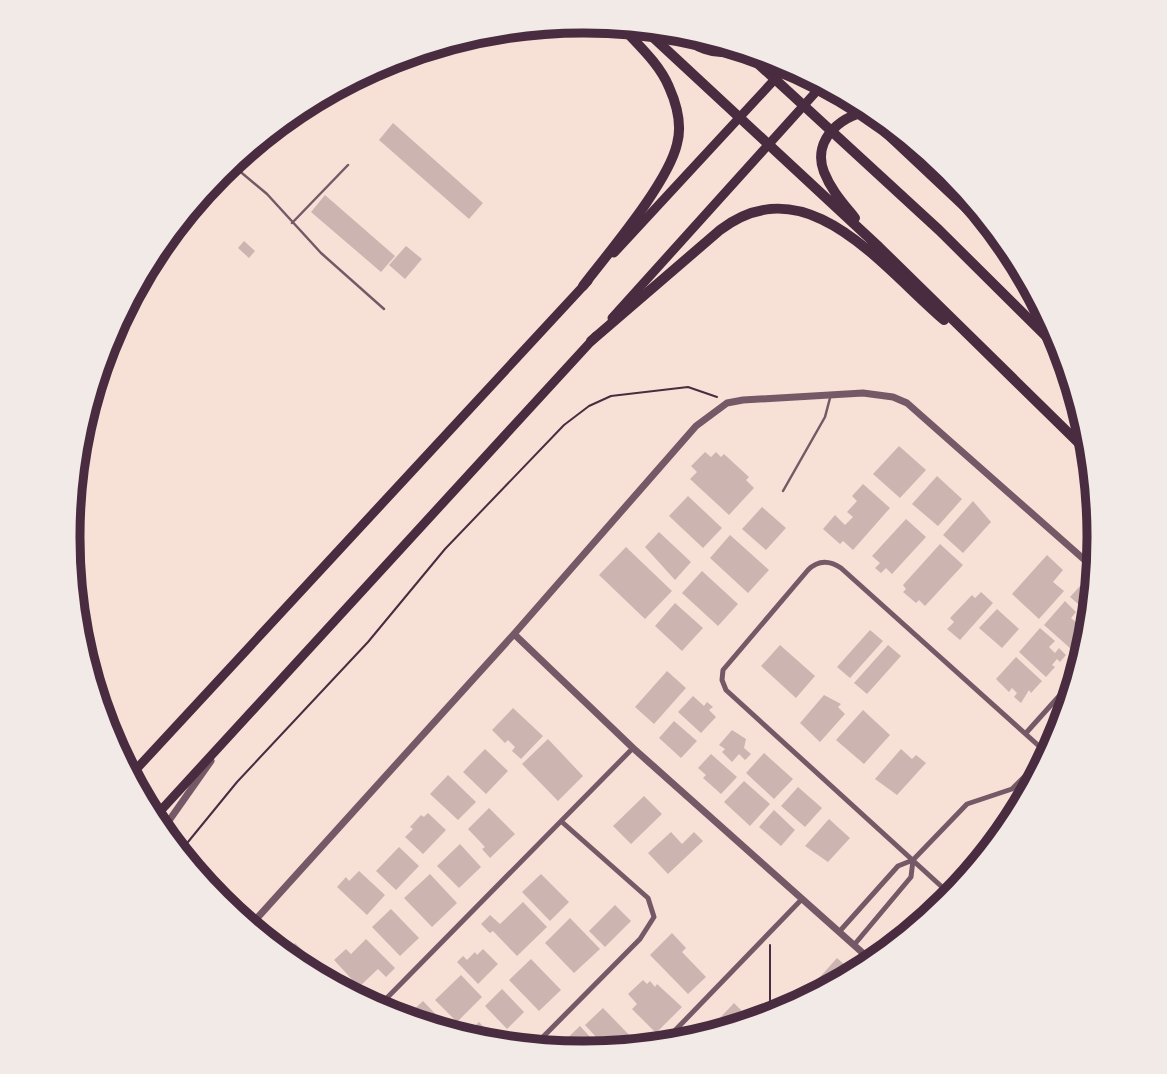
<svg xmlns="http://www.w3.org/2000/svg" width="1167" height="1074" viewBox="0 0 1167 1074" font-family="'Sofia Sans Condensed',sans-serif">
<rect width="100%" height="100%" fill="#f7e1d7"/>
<!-- building -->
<path fill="#ccb4b1" d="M 367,71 L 346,94 L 337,86 Z
M 393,123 L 483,203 L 469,219 L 379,140 Z
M 325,195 L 395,256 L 381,272 L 311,212 Z
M 244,241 L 255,251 L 249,258 L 238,248 Z
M 406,246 L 422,259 L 405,279 L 389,265 Z
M 899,446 L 926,470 L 900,498 L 873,474 Z
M 705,452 L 711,457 L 716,452 L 721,457 L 724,454 L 749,477 L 746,480 L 754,488 L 729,515 L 690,479 L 697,472 L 691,466 Z
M 937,476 L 962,499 L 938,526 L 912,504 Z
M 863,484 L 890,508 L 853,550 L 843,541 L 840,544 L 823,529 L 835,515 L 845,525 L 853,517 L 847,512 L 857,501 L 852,496 Z
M 688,496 L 722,528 L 703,548 L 669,516 Z
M 973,501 L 991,522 L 963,553 L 943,535 Z
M 762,507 L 786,528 L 766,550 L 742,529 Z
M 906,519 L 926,537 L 892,574 L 886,568 L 881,573 L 875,568 L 880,563 L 872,556 Z
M 659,532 L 691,562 L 675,580 L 645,547 Z
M 730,535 L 769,570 L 748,593 L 710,558 Z
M 940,544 L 963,565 L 925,606 L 919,600 L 916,603 L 903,592 L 906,589 L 903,585 Z
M 626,547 L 672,591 L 645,619 L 599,575 Z
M 1047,555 L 1063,570 L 1053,582 L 1064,591 L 1039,619 L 1012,594 Z
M 702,571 L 738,604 L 718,626 L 682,593 Z
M 1089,576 L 1095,582 L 1092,616 L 1070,597 Z
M 981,592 L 993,603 L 960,640 L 947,629 L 954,622 L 950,618 L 972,595 L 975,598 Z
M 1065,601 L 1076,612 L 1071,618 L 1080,626 L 1084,623 L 1090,628 L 1084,636 L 1081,633 L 1071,649 L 1044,625 Z
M 675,603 L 703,628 L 682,651 L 655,626 Z
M 997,609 L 1019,629 L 1002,648 L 979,628 Z
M 1040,628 L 1055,641 L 1049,647 L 1055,653 L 1059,648 L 1066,655 L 1060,662 L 1057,659 L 1052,665 L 1055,667 L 1046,677 L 1019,652 Z
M 870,630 L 883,641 L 850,678 L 837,667 Z
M 780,645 L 815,676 L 796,698 L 761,666 Z
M 888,645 L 901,656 L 867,694 L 854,683 Z
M 1016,657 L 1042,681 L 1031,693 L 1029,690 L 1021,703 L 1014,697 L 1017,693 L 1012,688 L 1009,692 L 996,679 Z
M 667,671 L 686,688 L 654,724 L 635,707 Z
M 824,695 L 841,704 L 838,707 L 845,714 L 820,742 L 800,723 Z
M 693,696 L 704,706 L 707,702 L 713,707 L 709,710 L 716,717 L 701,733 L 678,712 Z
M 513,708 L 543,736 L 521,759 L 512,751 L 515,747 L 508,740 L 505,743 L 492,730 Z
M 863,710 L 890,735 L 864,764 L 836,740 Z
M 674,721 L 697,741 L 681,758 L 659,738 Z
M 732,730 L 746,739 L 744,748 L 751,754 L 745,760 L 739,754 L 732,762 L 722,752 L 725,749 L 719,745 Z
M 548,739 L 583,776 L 558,801 L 522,764 Z
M 485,749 L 508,771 L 486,794 L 463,772 Z
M 901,749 L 912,759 L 916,755 L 926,763 L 897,795 L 875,779 Z
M 764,753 L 793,779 L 774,799 L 746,773 Z
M 711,754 L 737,777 L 721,794 L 703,778 L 706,775 L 698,768 Z
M 448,775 L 476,802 L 458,820 L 430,794 Z
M 744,781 L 770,804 L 750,826 L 724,802 Z
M 798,787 L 822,808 L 805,827 L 781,806 Z
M 644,796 L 662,814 L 631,844 L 613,826 Z
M 489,808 L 515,834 L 490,858 L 482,849 L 485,847 L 468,829 Z
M 774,810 L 795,830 L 781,846 L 759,827 Z
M 428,813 L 446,830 L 423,854 L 405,837 L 413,829 L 410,827 L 421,815 L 424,817 Z
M 829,819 L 850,838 L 828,862 L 805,846 Z
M 671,832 L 682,844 L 694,832 L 703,841 L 668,874 L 648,853 Z
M 460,844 L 481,867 L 459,888 L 437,866 Z
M 399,847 L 419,866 L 396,890 L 376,871 Z
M 359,871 L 385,895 L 367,915 L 337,887 L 346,877 L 349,881 Z
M 430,874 L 457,903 L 432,927 L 404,898 Z
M 541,874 L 569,902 L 550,921 L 522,892 Z
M 523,902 L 547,927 L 517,956 L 493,931 L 490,933 L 481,924 L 490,915 L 500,924 Z
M 615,905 L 631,921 L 605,947 L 589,931 Z
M 391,909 L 419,938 L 400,956 L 372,927 Z
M 570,918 L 600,949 L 574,973 L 545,943 Z
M 672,933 L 686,948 L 682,952 L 706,977 L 688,994 L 650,955 Z
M 366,939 L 395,968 L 386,977 L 378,969 L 359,987 L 334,960 L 346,949 L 351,954 Z
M 295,943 L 316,963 L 307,972 L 284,955 Z
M 483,949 L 498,964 L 478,984 L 457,962 L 463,956 L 467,960 L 475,952 L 477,955 Z
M 837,958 L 855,974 L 830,988 L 819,978 Z
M 531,959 L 561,990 L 539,1011 L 509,980 Z
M 328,972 L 348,993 L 347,993 L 321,979 Z
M 461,975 L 482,997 L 457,1022 L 435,1000 Z
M 643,980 L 647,984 L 650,981 L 655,987 L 657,984 L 682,1007 L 656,1033 L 632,1009 L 637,1004 L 628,994 Z
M 814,985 L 821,992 L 795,1006 Z
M 502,989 L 524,1012 L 507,1029 L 485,1006 Z
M 423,1001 L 449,1028 L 444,1031 L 404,1019 Z
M 734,1003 L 753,1022 L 726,1030 L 716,1022 Z
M 603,1008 L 635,1041 L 627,1049 L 609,1051 L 585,1025 Z
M 479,1022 L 498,1042 L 496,1044 L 463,1037 Z
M 580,1026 L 603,1051 L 555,1050 Z"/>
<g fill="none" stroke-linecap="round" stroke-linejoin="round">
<!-- path -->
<path stroke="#4a2c40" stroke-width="2" d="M 179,853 L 237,782 L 368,642 L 445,549 L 564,425 L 589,406 L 611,396 L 688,387 L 717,397
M 770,945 L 770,1012 L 774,1016"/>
<!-- service -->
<path stroke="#755966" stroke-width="2.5" d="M 230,163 L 267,194 L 321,253 L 384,309
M 292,223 L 348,165
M 783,491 L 825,417 L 830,398"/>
<!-- minor -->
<path stroke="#755966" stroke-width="5" d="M 163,239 L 213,184 L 219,171
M 1026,733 L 1078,675
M 953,897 L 726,690 L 722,680 L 723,670 L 808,570 C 818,560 829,560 841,568 L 1049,755
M 839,932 L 898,866 L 913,860 L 967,804 L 1012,789 L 1048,753
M 854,945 L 911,877 L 913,860
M 376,1009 L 633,748
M 660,1046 L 802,899
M 532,1048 L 640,939 L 654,917 L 648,898 L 562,822"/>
<!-- tertiary -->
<path stroke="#755966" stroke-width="7" d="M 514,634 L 633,748 L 874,963
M 161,832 L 211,761
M 249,927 L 514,634 L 696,426 L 727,403 L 743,400 L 863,393 L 893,397 L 907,403 L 1096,570"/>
<!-- primary -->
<path stroke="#4a2c40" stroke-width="9" d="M 614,253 L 789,64
M 612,318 L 824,83
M 129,777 L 588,281
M 152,820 L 596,336"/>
<!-- motorway -->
<path stroke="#4a2c40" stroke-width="10" d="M 642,27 L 879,247 L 1091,455
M 674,30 C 694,46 715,59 739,48
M 741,48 L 939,230 L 1065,355
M 845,94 L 1015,254
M 855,218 C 843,203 831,190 824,172 C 811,139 844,112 874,111
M 583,286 C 609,252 668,183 677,144 C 682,126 677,105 669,87 C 659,63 637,44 620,25
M 591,341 L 720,230 C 807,164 882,267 944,320"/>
</g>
<!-- crop -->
<path d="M0 0H1167V1074H0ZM583 33H584A503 503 0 0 1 1087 536V538A503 503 0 0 1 584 1041H583A503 503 0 0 1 80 538V536A503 503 0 0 1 583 33Z" fill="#f1eae7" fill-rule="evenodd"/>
<path fill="none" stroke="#4a2c40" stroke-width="9" d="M583 33H584A503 503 0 0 1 1087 536V538A503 503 0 0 1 584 1041H583A503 503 0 0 1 80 538V536A503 503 0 0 1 583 33Z"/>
</svg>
